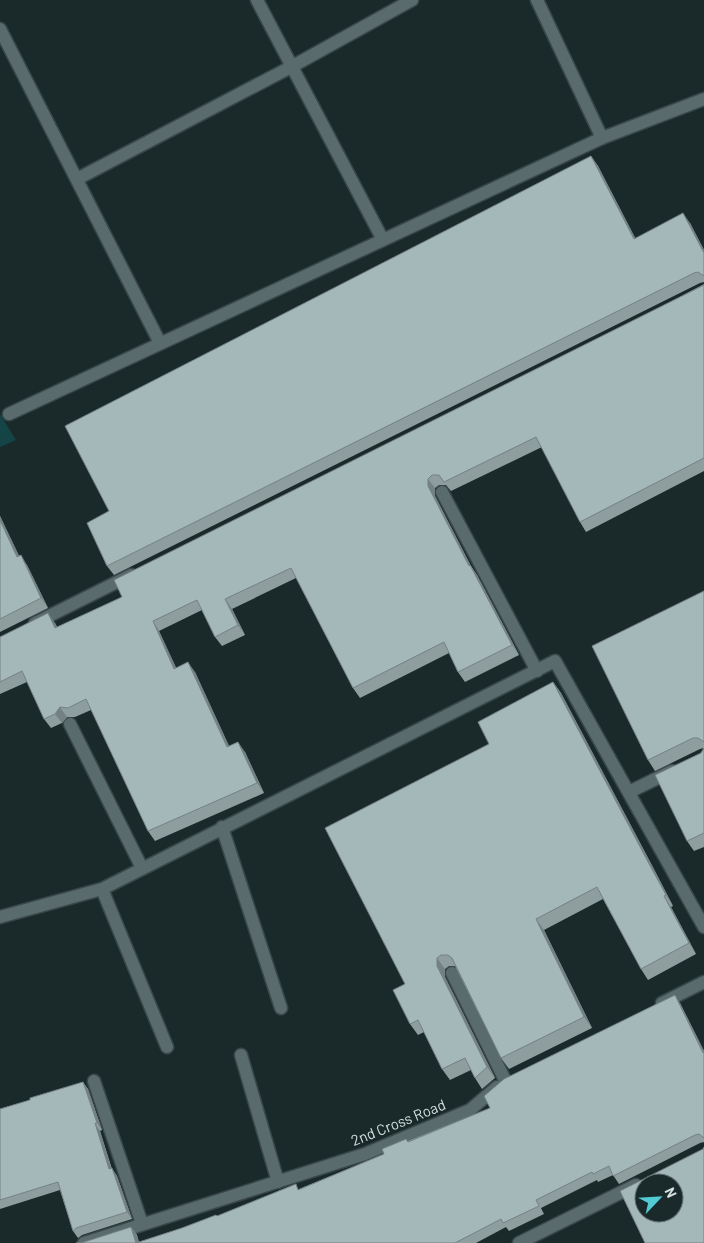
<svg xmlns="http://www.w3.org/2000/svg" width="704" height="1243" viewBox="0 0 704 1243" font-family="Barlow,sans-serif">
<rect width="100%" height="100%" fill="#1a2a2b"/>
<!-- green -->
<path fill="#154447" d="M 0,414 L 16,440 L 0,447 Z"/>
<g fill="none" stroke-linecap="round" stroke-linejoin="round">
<!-- lane casing -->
<g stroke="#3a4748" stroke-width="15">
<path id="lane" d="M 257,0 L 383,240
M 0,29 L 160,343
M 77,179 L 291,67 L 412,0
M 9,414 L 602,138"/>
</g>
<!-- street casing -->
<g stroke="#3a4748" stroke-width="15">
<path id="street" d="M 537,0 L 602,138 L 704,99
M 442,492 L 537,671
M 35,623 L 131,575
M 70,724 L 142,868
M 629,792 L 672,771
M 222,827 L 281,1008
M 102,889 L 167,1047
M 0,917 L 102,889 L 555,661 L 704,927
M 452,973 L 505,1080
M 662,1003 L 704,982
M 241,1055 L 278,1182
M 94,1081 L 142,1224
M 84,1243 L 365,1154 L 470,1110 L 497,1087
M 519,1243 L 636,1185"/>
</g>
<!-- lane -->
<use href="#lane" stroke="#596b6c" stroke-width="12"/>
<!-- street -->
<use href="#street" stroke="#596b6c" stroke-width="12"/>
</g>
<!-- wall -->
<path fill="#8e9e9f" d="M 591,156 L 598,166 L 635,238 L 690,223 L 704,250 L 704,282 L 700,283 L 114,575 L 107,566 L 109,511 Z
M 704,284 L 704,471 L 586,532 L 580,522 L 542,447 L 451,491 L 446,485 L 439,485 L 435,488 L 435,496 L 471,566 L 477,575 L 519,655 L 465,682 L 458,672 L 449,653 L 360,698 L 353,688 L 296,578 L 232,609 L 245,635 L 222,646 L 215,637 L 202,610 L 159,631 L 176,668 L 195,672 L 229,746 L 245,752 L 264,793 L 155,841 L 148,831 L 91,710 L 75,717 L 67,717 L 62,723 L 51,728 L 44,719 L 27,682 L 0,694 L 0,637 L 55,623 L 57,627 L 122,597 Z
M 0,516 L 19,556 L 27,565 L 48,608 L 0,632 Z
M 704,591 L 704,748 L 700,749 L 655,771 L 648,760 Z
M 553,682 L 561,693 L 655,871 L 673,906 L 671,907 L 696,954 L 648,980 L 641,969 L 603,899 L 544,930 L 592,1028 L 509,1069 L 501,1058 L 455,966 L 449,966 L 445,969 L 445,977 L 495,1078 L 482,1089 L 475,1078 L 471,1070 L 450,1080 L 442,1069 L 424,1032 L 418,1035 L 410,1024 L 405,984 L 489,744 Z
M 704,748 L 704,847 L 694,851 L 687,841 L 701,753 Z
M 680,1003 L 704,1051 L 704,1142 L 700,1143 L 619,1184 L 613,1175 L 598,1182 L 597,1180 L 541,1208 L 544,1214 L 509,1231 L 506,1227 L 476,1243 L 76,1243 L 81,1243 L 131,1227 L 137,1235 L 139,1242 L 182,1228 L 299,1189 L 384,1154 L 408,1141 L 490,1108 Z
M 83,1082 L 88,1089 L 102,1130 L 100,1131 L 112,1169 L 117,1176 L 132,1219 L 82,1235 L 78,1238 L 73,1231 L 60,1190 L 0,1209 L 0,1109 L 30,1100 Z"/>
<!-- shaded-wall -->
<path fill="#748182" d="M 591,156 L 598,166 L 641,249 L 634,239 Z
M 683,213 L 690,223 L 704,250 L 704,253 Z
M 428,479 L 435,488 L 435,496 L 471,566 L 477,575 L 519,655 L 512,645 L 469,566 L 428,486 Z
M 0,516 L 24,566 L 17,557 L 0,520 Z
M 21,555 L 27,565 L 48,608 L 41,598 Z
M 225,599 L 232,609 L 245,635 L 238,625 Z
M 48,613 L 55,623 L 62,637 L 55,628 Z
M 153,621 L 159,631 L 181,678 L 174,669 Z
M 188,662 L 195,672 L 234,757 L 227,747 Z
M 553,682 L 561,693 L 673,906 L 666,895 Z
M 60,707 L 67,717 L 62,723 L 55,714 Z
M 238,742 L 245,752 L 264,793 L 257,783 Z
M 664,896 L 671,907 L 696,954 L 689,943 Z
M 536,919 L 544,930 L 592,1028 L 584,1017 Z
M 437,958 L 445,969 L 445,977 L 495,1078 L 487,1067 L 437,966 Z
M 675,995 L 680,1003 L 704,1051 L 704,1054 Z
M 83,1082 L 88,1089 L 102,1130 L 97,1123 Z
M 95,1123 L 100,1131 L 114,1177 L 109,1169 Z
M 112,1168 L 117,1176 L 132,1219 L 127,1212 Z
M 131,1227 L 137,1235 L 139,1243 L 136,1243 Z"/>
<!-- building -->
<path fill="#a5b8b9" stroke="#748182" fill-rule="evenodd" d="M 591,156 L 634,239 L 683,213 L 704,253 L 704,276 L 698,272 L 694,273 L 107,566 L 87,523 L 109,511 L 65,426 Z
M 704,284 L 704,458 L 580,522 L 536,437 L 444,482 L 439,475 L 432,475 L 428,479 L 428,486 L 469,566 L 470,565 L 512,645 L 458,672 L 444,642 L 353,688 L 291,568 L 225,599 L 238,625 L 215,637 L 197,600 L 153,621 L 174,669 L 188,662 L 227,747 L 238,742 L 257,783 L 148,831 L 86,699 L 68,708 L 60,707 L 55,714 L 44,719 L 22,671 L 0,682 L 0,637 L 48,613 L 55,628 L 122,597 L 114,580 L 704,285 Z
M 0,520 L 17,557 L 21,555 L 41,598 L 0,619 Z
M 704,591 L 704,742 L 698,738 L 693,738 L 648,760 L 592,646 Z
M 553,682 L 647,860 L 666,895 L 664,896 L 689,943 L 641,969 L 597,887 L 536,919 L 584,1017 L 501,1058 L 452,958 L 448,955 L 441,955 L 437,958 L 437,966 L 487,1067 L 475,1078 L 465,1058 L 442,1069 L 418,1020 L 410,1024 L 393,990 L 405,984 L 325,828 L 489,744 L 478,722 Z
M 704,748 L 704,833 L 687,841 L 655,775 L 701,753 Z
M 675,995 L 703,1053 L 704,1052 L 704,1138 L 699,1134 L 695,1135 L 613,1176 L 609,1166 L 593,1174 L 592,1172 L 536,1200 L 539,1206 L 503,1223 L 501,1219 L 455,1243 L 76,1243 L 81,1243 L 131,1227 L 136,1243 L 182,1228 L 216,1215 L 217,1216 L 296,1184 L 298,1190 L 384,1154 L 382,1149 L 406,1139 L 408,1142 L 490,1108 L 484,1096 L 504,1079 Z
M 83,1082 L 97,1123 L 95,1123 L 109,1169 L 112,1168 L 127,1212 L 76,1228 L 73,1231 L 58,1182 L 0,1200 L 0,1109 L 30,1100 L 30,1098 Z
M 704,1147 L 704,1243 L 645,1243 L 620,1191 L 703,1149 ZM 644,1183 L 674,1183 L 674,1213 L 644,1213 Z"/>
<g text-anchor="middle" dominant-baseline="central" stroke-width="5" stroke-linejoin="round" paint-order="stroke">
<!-- street labels -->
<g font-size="15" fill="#d5dfdf" stroke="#1a2a2b">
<text transform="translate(398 1122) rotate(-22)">2nd Cross Road</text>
</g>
</g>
<!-- north arrow -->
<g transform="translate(659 1198) rotate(65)"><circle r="24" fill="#1a2a2b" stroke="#657273"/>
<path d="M0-4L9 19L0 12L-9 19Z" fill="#51ccd4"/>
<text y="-8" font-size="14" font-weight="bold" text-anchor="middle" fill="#d5dfdf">N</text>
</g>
</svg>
